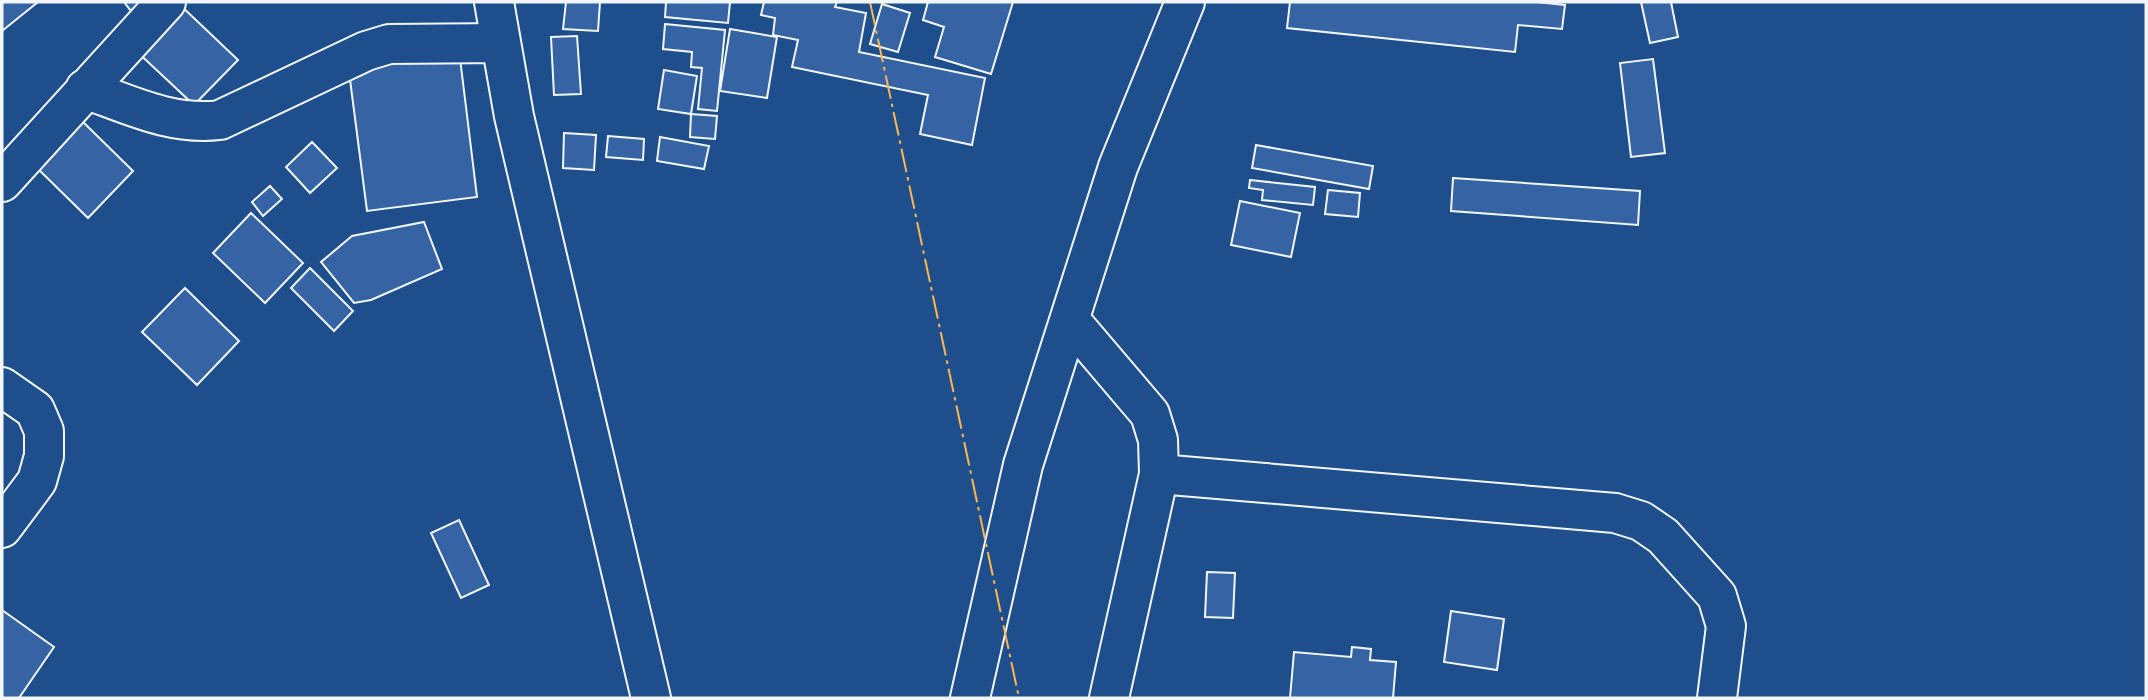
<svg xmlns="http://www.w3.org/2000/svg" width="2148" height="700" viewBox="0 0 2148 700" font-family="'Times New Roman',serif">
<rect width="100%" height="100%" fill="#1f4e8c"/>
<!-- building -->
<path fill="#3563a3" stroke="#f2f6ff" stroke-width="2" d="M 2,2 L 38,2 L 2,31 Z
M 124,2 L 154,2 L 135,16 Z
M 177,2 L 238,60 L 194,105 L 133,48 Z
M 566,2 L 600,2 L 598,31 L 563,29 Z
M 666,2 L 730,2 L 728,23 L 665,17 Z
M 764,2 L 837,2 L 835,7 L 866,13 L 859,52 L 985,78 L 972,145 L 920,134 L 928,95 L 792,67 L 798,40 L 773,35 L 775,18 L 761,15 Z
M 928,2 L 1013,2 L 991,74 L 935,57 L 944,27 L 923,20 Z
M 1290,2 L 1536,2 L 1565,5 L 1562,29 L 1518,25 L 1515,52 L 1287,28 Z
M 1641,2 L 1671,2 L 1678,37 L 1650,43 Z
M 882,4 L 910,13 L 898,52 L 870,44 Z
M 665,24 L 725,30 L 717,111 L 698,109 L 702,68 L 691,67 L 692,52 L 663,49 Z
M 730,29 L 777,37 L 767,98 L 720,91 Z
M 577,36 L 581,94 L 554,95 L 551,37 Z
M 459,50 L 477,197 L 367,211 L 348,64 Z
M 1653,59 L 1665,153 L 1631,157 L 1620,63 Z
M 664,70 L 697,76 L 691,114 L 658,109 Z
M 691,114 L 717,116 L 715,139 L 690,137 Z
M 79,118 L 133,171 L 88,218 L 34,165 Z
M 564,133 L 596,135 L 594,170 L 563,168 Z
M 608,136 L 644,139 L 643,160 L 606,157 Z
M 660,137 L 709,146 L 704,169 L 657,161 Z
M 312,142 L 337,168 L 310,193 L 286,167 Z
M 1256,145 L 1373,166 L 1369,189 L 1252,168 Z
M 1453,178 L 1640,191 L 1638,225 L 1451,211 Z
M 1250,180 L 1315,187 L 1313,205 L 1262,200 L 1263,190 L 1249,188 Z
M 270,186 L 282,199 L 263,216 L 252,202 Z
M 1328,190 L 1360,193 L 1358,217 L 1325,214 Z
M 1240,201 L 1300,213 L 1291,257 L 1231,245 Z
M 251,213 L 303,263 L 265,303 L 213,253 Z
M 424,222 L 442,269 L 371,300 L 354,303 L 321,262 L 352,236 Z
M 310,268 L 353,311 L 334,331 L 291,288 Z
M 185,288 L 239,341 L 197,385 L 142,332 Z
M 459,520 L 489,585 L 461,598 L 431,533 Z
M 1207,572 L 1235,573 L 1233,618 L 1205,617 Z
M 2,610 L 54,647 L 19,698 L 2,698 Z
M 1451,611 L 1504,619 L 1497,670 L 1444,662 Z
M 1352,647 L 1371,649 L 1370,660 L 1396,662 L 1393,698 L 1290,698 L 1294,652 L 1351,657 Z"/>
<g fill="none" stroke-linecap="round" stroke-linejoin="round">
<!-- minor casing -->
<g stroke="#f2f6ff" stroke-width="42">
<path id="minor" d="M 494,2 L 514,116 L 651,698
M 85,89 C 130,105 172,126 220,120 L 366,51 L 389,44 L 501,43
M 2,182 L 166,2
M 1070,320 L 1150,414 L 1158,440 L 1159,474 L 1109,698
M 2,387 L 35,410 L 44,431 L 44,456 L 37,481 L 2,528
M 1159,474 L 1615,513 L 1641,521 L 1663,536 L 1717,596 L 1726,626 L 1717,698"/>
</g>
<!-- trunk casing -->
<g stroke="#f2f6ff" stroke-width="42">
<path id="trunk" d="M 970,698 L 1023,465 L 1118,167 L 1185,2"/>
</g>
<!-- minor -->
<use href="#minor" stroke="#1f4e8c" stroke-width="38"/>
<!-- trunk -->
<use href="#trunk" stroke="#1f4e8c" stroke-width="38"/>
<!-- power -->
<path stroke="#ffb74d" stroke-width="2" stroke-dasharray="24 5 3.5 5" stroke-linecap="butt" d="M 870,2 L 1019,698"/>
</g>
<!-- border -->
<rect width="2148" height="700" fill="none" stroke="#f2f6ff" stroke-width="7"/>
</svg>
